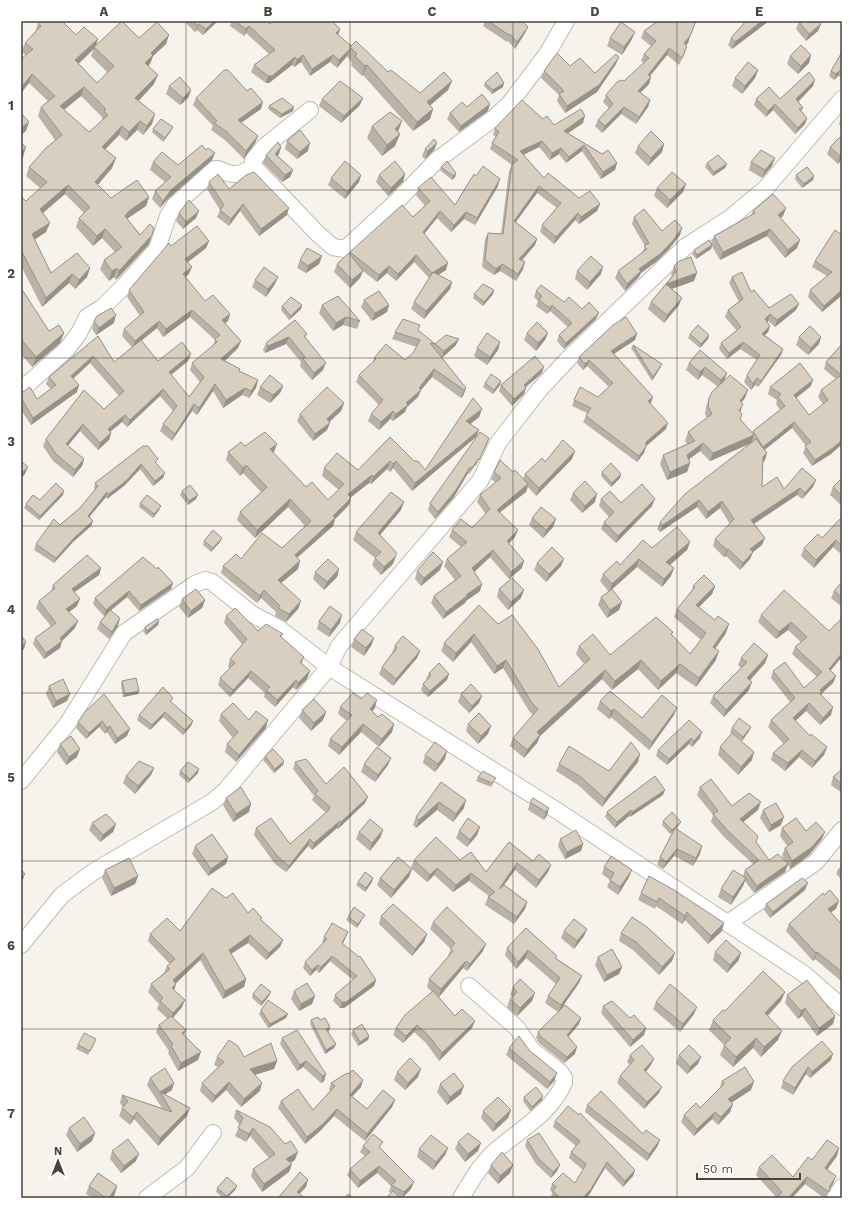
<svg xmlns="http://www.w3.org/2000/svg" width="863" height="1219" viewBox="0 0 863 1219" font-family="'Work Sans',sans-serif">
<rect width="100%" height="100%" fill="#f6f3ec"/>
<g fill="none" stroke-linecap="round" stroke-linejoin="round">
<!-- minor casing -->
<g stroke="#c2bbae" stroke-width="18">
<path id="minor" d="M 310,110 L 264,147 L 253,160 L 254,167 L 318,234 L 333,247 L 345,249 L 398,200 L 437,160 L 494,118 L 510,103 L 547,54 L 566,21
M 21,386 L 29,383 L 67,349 L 79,333 L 87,317 L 103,307 L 125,285 L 157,249 L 168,216 L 175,205 L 215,169 L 218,169 C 235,177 238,175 254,167
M 21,781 L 68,723 L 124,633 L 195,584 L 205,580 L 212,582 L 252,614 L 280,629 L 329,667 L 556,810 L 756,942 L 804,974 L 842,1007
M 728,923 L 816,862 L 842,830
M 21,945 L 62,895 L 93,872 L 212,802 L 226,790 L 329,667 L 339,646 L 480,481 L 498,443 L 540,389 L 570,357 L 685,247 L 730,218 L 765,189 L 842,99
M 147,1198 L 187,1168 L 213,1133
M 461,1198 C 471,1182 479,1166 493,1153 C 518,1130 549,1116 564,1083 L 564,1078 L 560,1072 L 532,1050 L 517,1028 L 469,986
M 835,1198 L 842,1187"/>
</g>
<!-- minor -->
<use href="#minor" stroke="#fff" stroke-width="16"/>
</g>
<!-- wall -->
<path fill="#bab2a6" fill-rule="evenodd" d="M 184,21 L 218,21 L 203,35 L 197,30 L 195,32 Z
M 232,21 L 267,21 L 270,24 L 340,29 L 338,35 L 351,46 L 420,93 L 452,81 L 448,90 L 430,106 L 433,109 L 430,119 L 413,131 L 363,75 L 362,76 L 351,65 L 352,63 L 347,56 L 337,68 L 330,62 L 310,76 L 301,62 L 294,67 L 292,65 L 269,83 L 266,83 L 251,72 L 254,65 L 269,54 L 246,33 L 244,36 L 230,26 Z
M 485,21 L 522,21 L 528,27 L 525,33 L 515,49 L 508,41 L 507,42 L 483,26 Z
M 653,21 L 696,21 L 688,43 L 686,45 L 685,53 L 679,65 L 667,55 L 650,76 L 651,77 L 649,84 L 640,93 L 650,100 L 648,107 L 636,124 L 621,114 L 602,133 L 595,126 L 598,120 L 609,108 L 603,102 L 606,95 L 624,81 L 644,63 L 641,61 L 644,54 L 651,46 L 641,38 L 644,31 L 655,23 Z
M 746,21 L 769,21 L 732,49 L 728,45 L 731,38 Z
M 799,22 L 821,24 L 818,31 L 806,41 L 796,29 Z
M 38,23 L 76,35 L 98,39 L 95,47 L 139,38 L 166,44 L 153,56 L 150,64 L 148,66 L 154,84 L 138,101 L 152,124 L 143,135 L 137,130 L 126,141 L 119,135 L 105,149 L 116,158 L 112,168 L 97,185 L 111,198 L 149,197 L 146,206 L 127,219 L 149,244 L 116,280 L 114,277 L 109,281 L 100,269 L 104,260 L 115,252 L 102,238 L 93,246 L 76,227 L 79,218 L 84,213 L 65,194 L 43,213 L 46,232 L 34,240 L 51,273 L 90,268 L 87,277 L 75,289 L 69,283 L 42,307 L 21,266 L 21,197 L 26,201 L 40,188 L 26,176 L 29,167 L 55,140 L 38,116 L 41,107 L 48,101 L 29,83 L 21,93 L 21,59 L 26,55 L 21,52 L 25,43 L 35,32 ZM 94,48 L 91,56 L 108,73 L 97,83 L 78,64 ZM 81,96 L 102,117 L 102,121 L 89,132 L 64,110 Z
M 610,38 L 632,39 L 622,55 L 607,46 Z
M 842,52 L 842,78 L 838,76 L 834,80 L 829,76 L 831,71 Z
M 811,55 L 809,63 L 798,74 L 787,64 L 790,56 Z
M 616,64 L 597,92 L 565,113 L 557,101 L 559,95 L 541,78 L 544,71 L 570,66 L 595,73 Z
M 758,70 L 755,78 L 742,94 L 732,86 L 735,78 Z
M 485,83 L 503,87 L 492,94 L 484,86 Z
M 169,86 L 191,90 L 188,98 L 180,105 L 166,94 Z
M 813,86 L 798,102 L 803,108 L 801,112 L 807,118 L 805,124 L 795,134 L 773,110 L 766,117 L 754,105 L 756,99 L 780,99 Z
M 196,98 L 261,109 L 241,123 L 258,136 L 255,143 L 244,159 L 225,140 L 211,130 L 213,126 L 193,105 Z
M 322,99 L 360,105 L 341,123 L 319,106 Z
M 269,106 L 293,111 L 280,118 L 268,109 Z
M 467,107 L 488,111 L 459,132 L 447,119 L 450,113 Z
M 842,117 L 842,127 L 839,124 Z
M 543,119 L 554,125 L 583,123 L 568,133 L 617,163 L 615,170 L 601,179 L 582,151 L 566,163 L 559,154 L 550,160 L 539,147 L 523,155 L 544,178 L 579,198 L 600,204 L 597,211 L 579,224 L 575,220 L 554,244 L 540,232 L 542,225 L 557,208 L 537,193 L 516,222 L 537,239 L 535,245 L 522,260 L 525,262 L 523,269 L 516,281 L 500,271 L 494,275 L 482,267 L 485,239 L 488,233 L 501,234 L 509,171 L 512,165 L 490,149 L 492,143 L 496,137 L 493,135 L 495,128 Z
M 372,126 L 398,132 L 400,134 L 395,146 L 382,156 L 367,138 Z
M 153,129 L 171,131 L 163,142 L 152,132 Z
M 842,137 L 842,159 L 838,164 L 827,154 L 830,147 Z
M 287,141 L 308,151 L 297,159 L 285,149 Z
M 437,143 L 434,150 L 425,159 L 422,156 L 425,149 Z
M 664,144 L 662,152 L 648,166 L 635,153 L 638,146 Z
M 281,147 L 278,156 L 293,170 L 290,177 L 282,182 L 263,163 L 266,155 Z
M 206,150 L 215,153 L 212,160 L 169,198 L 160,208 L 152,199 L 155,191 L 165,182 L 150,170 L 153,162 L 178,165 Z
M 751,162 L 772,166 L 762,178 L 749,170 Z
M 707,163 L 727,164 L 725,168 L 713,176 L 705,167 Z
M 441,167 L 456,173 L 455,177 L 452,180 L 440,170 Z
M 405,174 L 403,182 L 388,196 L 376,182 L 379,175 Z
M 361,175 L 359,182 L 345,199 L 328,185 L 331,178 Z
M 796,175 L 814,176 L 813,180 L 802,188 L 795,179 Z
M 476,176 L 498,186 L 475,225 L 464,219 L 451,232 L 437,218 L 424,234 L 446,270 L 438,275 L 452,282 L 450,289 L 424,319 L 411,309 L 414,302 L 429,278 L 414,262 L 396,281 L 387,273 L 377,282 L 363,271 L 360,278 L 350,288 L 334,272 L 337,264 L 349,253 L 350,252 L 413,217 L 425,206 L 416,195 L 418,188 L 455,205 Z
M 209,182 L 229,189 L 287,215 L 259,236 L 240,211 L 229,226 L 217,217 L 220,210 L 207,189 Z
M 686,184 L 683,192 L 667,208 L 654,196 L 657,188 Z
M 786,208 L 783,216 L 780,218 L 800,240 L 797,248 L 785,258 L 767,236 L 720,260 L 712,246 L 711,249 L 696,259 L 692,254 L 694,250 L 711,243 L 714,236 L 751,215 L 753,211 Z
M 179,213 L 196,218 L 183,229 L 176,221 Z
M 634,217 L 662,231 L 680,235 L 669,249 L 657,261 L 641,273 L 638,278 L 625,291 L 615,278 L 618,271 L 642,253 L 645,246 L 632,224 Z
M 842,235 L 842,297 L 841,296 L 822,312 L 808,297 L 810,290 L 827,276 L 812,267 L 815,261 Z
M 209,241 L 206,248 L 188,262 L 189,274 L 185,277 L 205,301 L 230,314 L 228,321 L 225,323 L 238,348 L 225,361 L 240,369 L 240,371 L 258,380 L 256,388 L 249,398 L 242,395 L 223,408 L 213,391 L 197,415 L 192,411 L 172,441 L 160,431 L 163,424 L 173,411 L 160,396 L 127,427 L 122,422 L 110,432 L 111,433 L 109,440 L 98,450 L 80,431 L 68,446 L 84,459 L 82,466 L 73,477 L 53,461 L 43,446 L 46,439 L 104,409 L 119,396 L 90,363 L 73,379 L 77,392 L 31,425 L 21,410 L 21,393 L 37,399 L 51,389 L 46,384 L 49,377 L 98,336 L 114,362 L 132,347 L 122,336 L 124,329 L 140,316 L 127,297 L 129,290 L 171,246 ZM 190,317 L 215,340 L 213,346 L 192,363 L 190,370 L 200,382 L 189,397 L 171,375 L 188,361 L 191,354 L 158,361 L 141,341 L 157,328 L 163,337 Z
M 322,256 L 319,264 L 306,273 L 297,268 L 300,260 Z
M 674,266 L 694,281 L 671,289 L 679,305 L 664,323 L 648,309 L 651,302 L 672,276 L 671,274 Z
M 577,271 L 601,274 L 587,290 L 575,279 Z
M 732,277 L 751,292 L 769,308 L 796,310 L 775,327 L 768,321 L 767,322 L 770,326 L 768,332 L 765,335 L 783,349 L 781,355 L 758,387 L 755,385 L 751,390 L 744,382 L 747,375 L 757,360 L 740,349 L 727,359 L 719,349 L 721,343 L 737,331 L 725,317 L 728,310 L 739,302 L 729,283 Z
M 255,280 L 275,284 L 266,297 L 252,287 Z
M 21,288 L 49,331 L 64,333 L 60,343 L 32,367 L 21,354 Z
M 494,290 L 493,294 L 483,306 L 473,298 L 474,294 Z
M 536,291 L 582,309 L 596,319 L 564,349 L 557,341 L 559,335 L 568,327 L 550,311 L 547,314 L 536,306 L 538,301 L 534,297 Z
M 364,300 L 389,305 L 387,312 L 372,321 L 361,307 Z
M 302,305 L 301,309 L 289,320 L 281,310 L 282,306 Z
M 322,305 L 360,321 L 357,329 L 343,325 L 333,331 L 319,313 Z
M 295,320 L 307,334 L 305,338 L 323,370 L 312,380 L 300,366 L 301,362 L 286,344 L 265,353 L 263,350 L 266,343 Z
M 94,321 L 114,323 L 96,335 L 92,329 Z
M 418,330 L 435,344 L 434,347 L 435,344 L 456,345 L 442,358 L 466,388 L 463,396 L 461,398 L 432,377 L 421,390 L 418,397 L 407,407 L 405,412 L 393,421 L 390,419 L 379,430 L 368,421 L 371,414 L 379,405 L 356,382 L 359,375 L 373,362 L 374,358 L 405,360 L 413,353 L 417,347 L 392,339 L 395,332 Z
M 527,333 L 548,333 L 545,340 L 536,351 L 524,340 Z
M 690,334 L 709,335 L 708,339 L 700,348 L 688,338 Z
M 799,337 L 821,337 L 819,344 L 808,355 L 796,345 Z
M 635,340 L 614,354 L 653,397 L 650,404 L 666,429 L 646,446 L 644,453 L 637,462 L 583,422 L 586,416 L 587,413 L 572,406 L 574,400 L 598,397 L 609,387 L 587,366 L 583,370 L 577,363 L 579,357 Z
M 500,342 L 498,350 L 487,365 L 474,356 L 477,348 Z
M 842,344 L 842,444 L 831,454 L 812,466 L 803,453 L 806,446 L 792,428 L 765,450 L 765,460 L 763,462 L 762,487 L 784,489 L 816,480 L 813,487 L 802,499 L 797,495 L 754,524 L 762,545 L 753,552 L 750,559 L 740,570 L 726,556 L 724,557 L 713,546 L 715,539 L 730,524 L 720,508 L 706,519 L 697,507 L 660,532 L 657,529 L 660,522 L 750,444 L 710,461 L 700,451 L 689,459 L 690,463 L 687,472 L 667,480 L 660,464 L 663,455 L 687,444 L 685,441 L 688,432 L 707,418 L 705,414 L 706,407 L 709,398 L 717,386 L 702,375 L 698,380 L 686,370 L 689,363 L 727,373 L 724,380 L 745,398 L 741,403 L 740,412 L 740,419 L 752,433 L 753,431 L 780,410 L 776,404 L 777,400 L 768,394 L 770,387 L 811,386 L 796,398 L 809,415 L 823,404 L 818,397 L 821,390 L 836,379 L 824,369 L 826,362 Z
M 633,345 L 662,364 L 660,368 L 652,381 L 631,348 Z
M 542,373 L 526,387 L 526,388 L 524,394 L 512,406 L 499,391 L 501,385 Z
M 501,381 L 500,385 L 493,394 L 483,387 L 485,383 Z
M 283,386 L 280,393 L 270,403 L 257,395 L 260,387 Z
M 344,403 L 341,411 L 329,422 L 327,430 L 313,441 L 297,421 L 300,414 Z
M 482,409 L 479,417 L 470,424 L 479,430 L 476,437 L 412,491 L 393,468 L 390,472 L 387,469 L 371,484 L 369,483 L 351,497 L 349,505 L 335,519 L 333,526 L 297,558 L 298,569 L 281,583 L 298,609 L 286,622 L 275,616 L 276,612 L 261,598 L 257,603 L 221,573 L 223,566 L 241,559 L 282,548 L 305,526 L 288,507 L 255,538 L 237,520 L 240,512 L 261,492 L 243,473 L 240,476 L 226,460 L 228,452 L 245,446 L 274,452 L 273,453 L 306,487 L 328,500 L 339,490 L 322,476 L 324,468 L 358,470 L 390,437 L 414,461 L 425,470 Z
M 489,438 L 476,466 L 475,465 L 469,474 L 468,473 L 454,497 L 435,519 L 428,510 L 430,503 Z
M 143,446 L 156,463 L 163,478 L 153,486 L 140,469 L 125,485 L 107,499 L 106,497 L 89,517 L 93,521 L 91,526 L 73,542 L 54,563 L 34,550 L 36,544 L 80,508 L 95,490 L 94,488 L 95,483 Z
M 572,459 L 536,496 L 528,487 L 526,492 L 500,512 L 515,537 L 509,543 L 522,568 L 509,579 L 490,557 L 474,572 L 480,591 L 466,601 L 465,603 L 443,619 L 431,603 L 434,596 L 455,580 L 444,566 L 447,559 L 461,547 L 449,537 L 452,530 L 472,528 L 486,514 L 477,502 L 480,495 L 496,483 L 491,479 L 494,472 L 513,472 L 523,479 L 525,474 L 545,462 Z
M 602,472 L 621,474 L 620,478 L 611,487 L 601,476 Z
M 842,478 L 842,506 L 830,495 L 833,487 Z
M 182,491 L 196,499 L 188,505 L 180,495 Z
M 573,493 L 595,502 L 582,513 L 570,500 Z
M 63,495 L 39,520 L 24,508 L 26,504 Z
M 601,499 L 621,503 L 652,506 L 616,543 L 601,529 L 604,522 L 609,517 L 599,506 Z
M 140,503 L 159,510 L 153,518 L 139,507 Z
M 401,510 L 380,535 L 393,564 L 381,575 L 372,565 L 375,558 L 353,540 L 356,532 Z
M 842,517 L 842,555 L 833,547 L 814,568 L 801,556 L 804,548 L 822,538 Z
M 532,518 L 553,527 L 543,538 L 529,525 Z
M 204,541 L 220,542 L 211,552 L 203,545 Z
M 690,542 L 687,550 L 670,565 L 671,576 L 662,587 L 637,567 L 609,592 L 600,581 L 603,574 L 652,548 Z
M 143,557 L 173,583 L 171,589 L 139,611 L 127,597 L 111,610 L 118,626 L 109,639 L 97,629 L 100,622 L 107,613 L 104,616 L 93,604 L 95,598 Z
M 537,563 L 561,566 L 546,582 L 534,570 Z
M 101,568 L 99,575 L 74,592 L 77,606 L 69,612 L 75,628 L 62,641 L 60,648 L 44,659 L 33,644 L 35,638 L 51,626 L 36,608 L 39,601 L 51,592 L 53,585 Z
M 339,569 L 337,577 L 324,590 L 313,579 L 315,572 Z
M 440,570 L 421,586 L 415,579 L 417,571 Z
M 842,582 L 842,607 L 831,598 L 834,591 Z
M 693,586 L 715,586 L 712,594 L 699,607 L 726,633 L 715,649 L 716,660 L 696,687 L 676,673 L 658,690 L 638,669 L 612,690 L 602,679 L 540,736 L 537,743 L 524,758 L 510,746 L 513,738 L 533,715 L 529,711 L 503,668 L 494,674 L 471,642 L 453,662 L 441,651 L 444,643 L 479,605 L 559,687 L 584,664 L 576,654 L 579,646 L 610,655 L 673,632 L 672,635 L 690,654 L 701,640 L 674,617 L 677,609 L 692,590 Z
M 499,589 L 521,598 L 508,610 L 497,597 Z
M 601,597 L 622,602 L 619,610 L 607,618 L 598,605 Z
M 182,599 L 205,600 L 202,608 L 188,618 L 179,607 Z
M 761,615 L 829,631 L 831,671 L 836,676 L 833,683 L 822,693 L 821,695 L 831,715 L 820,725 L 806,711 L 795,721 L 810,736 L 827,747 L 824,755 L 812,768 L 799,757 L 785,771 L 771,760 L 773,753 L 784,744 L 768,727 L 771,720 L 790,702 L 771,678 L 773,671 L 804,688 L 817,677 L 792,654 L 795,647 L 801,642 L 788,630 L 776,639 L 758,622 Z
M 226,616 L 258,631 L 283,634 L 281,637 L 304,657 L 302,663 L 307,679 L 296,690 L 293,687 L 275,707 L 264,697 L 265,693 L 248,678 L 230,697 L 218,685 L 220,678 L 230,668 L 228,667 L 230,659 L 242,644 L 224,623 Z
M 159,621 L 158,625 L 146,635 L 143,631 L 145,627 Z
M 319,621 L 340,623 L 329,637 L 317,629 Z
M 374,638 L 371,646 L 364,656 L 351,647 L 354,639 Z
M 395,645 L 420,651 L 417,658 L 393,686 L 379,674 L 382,667 L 392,653 Z
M 768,655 L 765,663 L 750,680 L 749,690 L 724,717 L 710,703 L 713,696 L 741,668 L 738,665 L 741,658 Z
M 429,673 L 447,680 L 428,697 L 421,690 L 423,684 L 427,679 L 426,679 Z
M 122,681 L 139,691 L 138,694 L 123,697 L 121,684 Z
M 49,686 L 70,694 L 67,701 L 53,708 L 46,694 Z
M 104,694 L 127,736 L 115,744 L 107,732 L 105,734 L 99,727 L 86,739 L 76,728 L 78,722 Z
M 461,694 L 479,703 L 469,713 L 458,702 Z
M 173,698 L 171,702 L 193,721 L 191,726 L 183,735 L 163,717 L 150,730 L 137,720 L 139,715 Z
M 361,699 L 375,708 L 372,711 L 378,717 L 394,724 L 392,732 L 379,747 L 361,732 L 339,755 L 328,746 L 330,739 L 347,721 L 338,714 L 340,707 Z
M 600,701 L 642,718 L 674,715 L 649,750 L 611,717 L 609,719 L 597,709 Z
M 302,710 L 326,712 L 323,720 L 311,731 L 299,718 Z
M 221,714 L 249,720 L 266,728 L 236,762 L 225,752 L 227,744 L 233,738 L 219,721 Z
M 689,720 L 700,738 L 692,747 L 689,744 L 667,765 L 656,756 L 658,750 Z
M 468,724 L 488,734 L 478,744 L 466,731 Z
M 751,727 L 749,731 L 742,741 L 736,736 L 752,760 L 738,775 L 718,755 L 720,747 L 732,734 L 730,732 L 732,728 Z
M 60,744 L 77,757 L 66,765 L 57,752 Z
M 425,755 L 445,759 L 435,772 L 423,763 Z
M 265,756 L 283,765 L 274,773 L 263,760 Z
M 295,762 L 326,784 L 365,803 L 338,829 L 337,828 L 312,850 L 308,846 L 286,872 L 275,864 L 254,835 L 256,828 L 290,844 L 326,813 L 312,800 L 314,796 L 293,769 Z
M 638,762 L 602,807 L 578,785 L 556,771 L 559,764 L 609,771 Z
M 364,764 L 388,765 L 375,782 L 361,772 Z
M 154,768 L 151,775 L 135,794 L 123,783 L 126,776 Z
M 842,769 L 842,793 L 831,785 L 833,777 Z
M 180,771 L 198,773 L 188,783 L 179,775 Z
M 478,777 L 494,782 L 491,787 L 476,781 Z
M 441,782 L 464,808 L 453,822 L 437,810 L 416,828 L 413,825 L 416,817 Z
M 700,787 L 732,806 L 758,810 L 743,822 L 756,842 L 769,860 L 785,861 L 782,856 L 785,848 L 788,847 L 780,836 L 782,828 L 806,831 L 822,839 L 809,855 L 790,869 L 788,865 L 785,872 L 754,893 L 745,881 L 743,886 L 731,905 L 718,897 L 721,889 L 743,876 L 745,870 L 753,864 L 725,838 L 711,822 L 713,815 L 697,795 Z
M 663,795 L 630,817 L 629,816 L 615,828 L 605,817 L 607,812 Z
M 226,798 L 249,812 L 233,822 L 223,805 Z
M 530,802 L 549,808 L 547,815 L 544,820 L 528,810 Z
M 763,810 L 781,825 L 769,832 L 760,818 Z
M 663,821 L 681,822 L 679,825 L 676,829 L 700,854 L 693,866 L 674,856 L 663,869 L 657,865 L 660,857 L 674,830 L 670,834 L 662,825 Z
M 92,823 L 116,824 L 113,832 L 100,842 L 89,830 Z
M 480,827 L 477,835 L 467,847 L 456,838 L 459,831 Z
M 383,830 L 380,838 L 370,851 L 356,839 L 359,832 Z
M 560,839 L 583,844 L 581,851 L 565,859 L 558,846 Z
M 509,842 L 533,861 L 551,865 L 548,872 L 536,888 L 515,870 L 504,885 L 527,902 L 525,909 L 514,924 L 485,905 L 488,897 L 489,896 L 469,881 L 453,892 L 434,875 L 427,882 L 411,868 L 414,860 L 460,860 L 486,872 Z
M 195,846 L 228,857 L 226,864 L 208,876 L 192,854 Z
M 842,866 L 842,880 L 836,874 L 838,870 Z
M 604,867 L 629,877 L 618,895 L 607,887 L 610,880 L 602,874 Z
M 412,869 L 409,877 L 391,898 L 377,885 L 380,878 Z
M 105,870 L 138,876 L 135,884 L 111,896 L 102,878 Z
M 649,876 L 722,931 L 708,944 L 685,920 L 682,924 L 656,906 L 655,909 L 638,900 L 641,893 Z
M 358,882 L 372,882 L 365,892 L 356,885 Z
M 805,890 L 770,918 L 764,910 L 766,904 Z
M 836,909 L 831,912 L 842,925 L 842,982 L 815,959 L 813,961 L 786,931 L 789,924 Z
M 248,913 L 261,920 L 283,940 L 280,947 L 266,960 L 248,943 L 231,954 L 246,979 L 244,987 L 223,999 L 200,960 L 176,983 L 174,990 L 182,1007 L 173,1018 L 186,1030 L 184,1035 L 198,1060 L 178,1071 L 168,1053 L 169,1051 L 156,1032 L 159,1025 L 168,1019 L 157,1009 L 159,1004 L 148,992 L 151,984 L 164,973 L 167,966 L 170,964 L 148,941 L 150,934 L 180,931 Z
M 365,915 L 363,918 L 357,928 L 346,920 L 348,917 Z
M 381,916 L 427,934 L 424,942 L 412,956 L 379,924 Z
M 433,922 L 483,951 L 467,971 L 463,968 L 439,997 L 455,1016 L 472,1028 L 439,1061 L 426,1043 L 414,1032 L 403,1043 L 393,1035 L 396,1028 L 432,992 L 427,987 L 429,979 L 449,957 L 448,956 L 451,949 L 430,929 Z
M 526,928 L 557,956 L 556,958 L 582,976 L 579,983 L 561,1008 L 581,1018 L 579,1024 L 568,1037 L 575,1054 L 564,1063 L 539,1043 L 536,1038 L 538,1032 L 558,1012 L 545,1003 L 548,996 L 556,984 L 526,958 L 516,969 L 505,955 L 507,948 Z
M 564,931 L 584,936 L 574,949 L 561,938 Z
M 621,933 L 675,953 L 672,961 L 659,975 L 633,950 L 619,941 Z
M 324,937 L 346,937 L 342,944 L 376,980 L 374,986 L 344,1008 L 340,1008 L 333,1001 L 335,995 L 353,980 L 330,961 L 319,973 L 316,970 L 310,976 L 303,968 L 305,962 L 323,943 L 322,942 Z
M 715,952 L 741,953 L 738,961 L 727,973 L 713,960 Z
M 598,957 L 622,967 L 619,974 L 604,982 L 595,965 Z
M 513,987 L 532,1001 L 517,1016 L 507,1007 L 510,999 L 512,997 L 510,995 Z
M 294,991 L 312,1004 L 299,1011 L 291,999 Z
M 785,992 L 781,1001 L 768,1016 L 778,1040 L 761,1057 L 753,1048 L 733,1067 L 720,1055 L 724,1045 L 709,1030 L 713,1020 L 725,1011 Z
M 253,994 L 269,996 L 261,1006 L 252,998 Z
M 787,995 L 835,1016 L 833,1024 L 817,1036 L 802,1016 L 798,1019 L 785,1003 Z
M 656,1002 L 694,1014 L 680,1032 L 653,1009 Z
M 603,1006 L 646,1028 L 644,1035 L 630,1047 L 601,1013 Z
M 261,1010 L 286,1018 L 268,1028 L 259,1014 Z
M 311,1020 L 320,1020 L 329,1031 L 328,1032 L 336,1044 L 334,1048 L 325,1054 L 310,1024 Z
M 353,1030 L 369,1036 L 368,1040 L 358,1046 L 351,1034 Z
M 282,1038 L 326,1074 L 324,1081 L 321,1083 L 303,1067 L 297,1071 L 280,1044 Z
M 95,1043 L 88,1055 L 76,1049 L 78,1045 Z
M 509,1048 L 554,1081 L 547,1089 L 506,1055 Z
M 630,1055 L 651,1065 L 646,1072 L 659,1093 L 644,1109 L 617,1083 L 620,1076 L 630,1065 L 627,1062 Z
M 679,1055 L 698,1064 L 687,1074 L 676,1063 Z
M 217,1057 L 244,1057 L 277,1061 L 274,1069 L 255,1075 L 260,1091 L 241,1107 L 226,1090 L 212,1103 L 200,1091 L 202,1083 L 218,1067 L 214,1065 Z
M 831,1060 L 810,1078 L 806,1074 L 793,1095 L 781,1088 L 783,1081 L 792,1067 Z
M 397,1072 L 418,1077 L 405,1090 L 394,1080 Z
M 348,1074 L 363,1080 L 361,1087 L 352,1096 L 367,1109 L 395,1100 L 392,1107 L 365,1141 L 334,1116 L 320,1131 L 305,1144 L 278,1108 L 281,1101 L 313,1110 L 330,1091 L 329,1090 L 331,1083 Z
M 150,1078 L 172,1090 L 164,1095 L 187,1116 L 158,1146 L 134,1119 L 130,1125 L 119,1116 L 122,1108 L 123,1107 L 120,1103 L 122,1095 L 162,1108 L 147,1085 Z
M 722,1081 L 751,1090 L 731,1102 L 733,1104 L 730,1112 L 718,1125 L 712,1119 L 694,1136 L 681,1122 L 684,1115 L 700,1108 L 720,1088 Z
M 440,1084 L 461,1094 L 447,1105 L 437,1092 Z
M 524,1097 L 542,1100 L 530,1111 L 523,1101 Z
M 587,1105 L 643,1134 L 660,1140 L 657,1147 L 647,1161 L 585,1112 Z
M 236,1110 L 295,1160 L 290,1163 L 289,1172 L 262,1192 L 251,1176 L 253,1169 L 269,1158 L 250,1136 L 246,1142 L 235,1136 L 240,1125 L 234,1118 Z
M 511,1110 L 508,1118 L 493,1132 L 481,1118 L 483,1111 Z
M 555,1121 L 633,1176 L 623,1187 L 605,1168 L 589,1195 L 586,1198 L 552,1198 L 551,1197 L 552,1192 L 550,1190 L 552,1184 L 575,1183 L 583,1170 L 569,1158 L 571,1152 L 576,1146 L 553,1127 Z
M 69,1128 L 92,1141 L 77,1152 L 66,1135 Z
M 527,1140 L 557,1171 L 551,1178 L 536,1164 L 525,1146 Z
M 458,1142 L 481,1143 L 478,1151 L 465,1162 L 455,1149 Z
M 363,1146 L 381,1148 L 411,1189 L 402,1198 L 386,1198 L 391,1193 L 389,1192 L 391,1186 L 377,1173 L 358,1188 L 347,1175 L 350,1169 L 365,1156 L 360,1152 Z
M 448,1148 L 445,1155 L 433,1170 L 417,1157 L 419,1149 Z
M 112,1151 L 136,1161 L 121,1173 L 110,1159 Z
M 837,1156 L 827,1170 L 833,1184 L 829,1190 L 826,1198 L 824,1198 L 805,1184 L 777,1198 L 756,1175 L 759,1167 L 793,1177 L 812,1160 Z
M 491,1165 L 513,1165 L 510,1173 L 498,1184 L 488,1173 Z
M 89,1186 L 115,1194 L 112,1198 L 92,1198 L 86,1194 Z
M 237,1186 L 235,1190 L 227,1198 L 223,1198 L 216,1192 L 217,1188 Z"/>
<!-- shaded-wall -->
<path fill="#979187" d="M 214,21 L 218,21 L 203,35 L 206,29 Z
M 762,21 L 769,21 L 732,49 L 735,42 Z
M 199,24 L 197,30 L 195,32 Z
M 821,24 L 818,31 L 806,41 L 809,34 Z
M 249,26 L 246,33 L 244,36 L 246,29 Z
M 528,27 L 525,33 L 515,49 L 517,42 Z
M 340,29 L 338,36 L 336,33 Z
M 635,32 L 632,39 L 622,55 L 624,47 Z
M 169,35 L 166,44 L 153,56 L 150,64 L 142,72 L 145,63 L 151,53 Z
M 690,36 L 688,43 L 681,50 L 684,43 Z
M 98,39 L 95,48 L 72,70 L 75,60 Z
M 669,48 L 667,55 L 645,82 L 648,75 Z
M 350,49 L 347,56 L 337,68 L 339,60 Z
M 303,55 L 301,62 L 294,67 L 297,60 Z
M 333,55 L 330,62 L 310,76 L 312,69 Z
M 811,55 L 809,63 L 798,74 L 801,66 Z
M 295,57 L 292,65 L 269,83 L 266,83 L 268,76 Z
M 619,57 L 616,64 L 597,92 L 565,113 L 567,106 Z
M 367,65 L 363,75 L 362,76 L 365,66 Z
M 758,70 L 755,78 L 742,94 L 745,86 Z
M 840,70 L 838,76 L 834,80 L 836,74 Z
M 32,74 L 29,83 L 21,93 L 21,88 Z
M 158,75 L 154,84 L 132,108 L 135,98 Z
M 651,77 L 649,84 L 635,98 L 638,91 Z
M 815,80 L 813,86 L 794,106 L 796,99 Z
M 452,81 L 448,90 L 423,111 L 427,102 Z
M 504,83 L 503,87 L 492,94 L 493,90 Z
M 84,87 L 81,96 L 57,115 L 60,106 Z
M 191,90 L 188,98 L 180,105 L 183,98 Z
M 363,98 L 360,105 L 341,123 L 344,116 Z
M 650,100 L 648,107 L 636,124 L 639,117 Z
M 263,102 L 261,109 L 235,127 L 238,120 Z
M 490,104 L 488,111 L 459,132 L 461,126 Z
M 775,104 L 773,110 L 766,117 L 768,111 Z
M 294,107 L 293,111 L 280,118 L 282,114 Z
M 624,107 L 621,114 L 602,133 L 605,126 Z
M 433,109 L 430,119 L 413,131 L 417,122 Z
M 155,114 L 152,124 L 143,135 L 147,126 Z
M 585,116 L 583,123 L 561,138 L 564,131 Z
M 807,118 L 805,124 L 795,134 L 798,128 Z
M 140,121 L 137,130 L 126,141 L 129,132 Z
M 402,121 L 398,132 L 391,140 L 395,129 Z
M 29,122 L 26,131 L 21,135 L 21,128 Z
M 122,126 L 119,135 L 99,156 L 102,147 Z
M 173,127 L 171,131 L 163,142 L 165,138 Z
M 400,134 L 395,146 L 382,156 L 387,145 Z
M 258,136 L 255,143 L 244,159 L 246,151 Z
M 542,141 L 539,147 L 517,158 L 520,151 Z
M 310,143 L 308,151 L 297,159 L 300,152 Z
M 437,143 L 434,150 L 425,159 L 428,151 Z
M 664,144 L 662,152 L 648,166 L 651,158 Z
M 584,145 L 582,151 L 566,163 L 569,157 Z
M 26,147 L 23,157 L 21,158 L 21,152 Z
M 281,147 L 279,154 L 273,161 L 275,154 Z
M 561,148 L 559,154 L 550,160 L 552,153 Z
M 215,153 L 212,160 L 169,198 L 160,208 L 163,201 L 171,190 Z
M 842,155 L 842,159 L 838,164 L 840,156 Z
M 116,158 L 112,168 L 92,192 L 95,182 Z
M 775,158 L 772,166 L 762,178 L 765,170 Z
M 617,163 L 615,170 L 601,179 L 603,172 Z
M 727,164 L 725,168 L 713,176 L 714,172 Z
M 293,170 L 290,177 L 282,182 L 285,175 Z
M 456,173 L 455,177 L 452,180 L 453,176 Z
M 405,174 L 403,182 L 388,196 L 391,188 Z
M 361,175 L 359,182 L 345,199 L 347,192 Z
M 814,176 L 813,180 L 802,188 L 804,184 Z
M 500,179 L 498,186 L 475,225 L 477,218 Z
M 686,184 L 683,192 L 667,208 L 670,200 Z
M 68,185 L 65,194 L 37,218 L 40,209 Z
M 539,186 L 537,193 L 512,227 L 514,221 Z
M 149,197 L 146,206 L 125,220 L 125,216 L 129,211 Z
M 243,204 L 240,211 L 229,226 L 231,219 Z
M 600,204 L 597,211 L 579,224 L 581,217 Z
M 289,208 L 287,215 L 259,236 L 261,229 Z
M 786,208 L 783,216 L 775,222 L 778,215 Z
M 199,211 L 196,218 L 183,229 L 186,222 Z
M 440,211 L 437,218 L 420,239 L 423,232 Z
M 466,212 L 464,219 L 451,232 L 454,225 Z
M 578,213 L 575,220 L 554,244 L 556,237 Z
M 50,223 L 46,232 L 28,244 L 32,234 Z
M 682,228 L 680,235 L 669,249 L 657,261 L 641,273 L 638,278 L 625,291 L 627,284 L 639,269 Z
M 105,229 L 102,238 L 93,246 L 97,236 Z
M 770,229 L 767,236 L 720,260 L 723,252 Z
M 152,235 L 149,244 L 116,280 L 119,271 Z
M 537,239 L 535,245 L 517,266 L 519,259 Z
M 800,240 L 797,248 L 785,258 L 788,250 Z
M 209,241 L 206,248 L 183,266 L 185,259 Z
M 712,245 L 711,249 L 696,259 L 697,255 Z
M 416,255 L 414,262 L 396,281 L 398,274 Z
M 322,256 L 319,264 L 306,273 L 308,266 Z
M 525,262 L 523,269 L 516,281 L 518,274 Z
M 448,263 L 446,270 L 430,280 L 432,273 Z
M 502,264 L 500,271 L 494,275 L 496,269 Z
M 389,266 L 387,273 L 377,282 L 379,275 Z
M 192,267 L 189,274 L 180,281 L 183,274 Z
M 603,267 L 601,274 L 587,290 L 590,282 Z
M 90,268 L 87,277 L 75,289 L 79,280 Z
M 117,268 L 114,277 L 109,281 L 112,271 Z
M 363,271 L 360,278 L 350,288 L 352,280 Z
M 697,273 L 694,281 L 663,292 L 666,284 Z
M 72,274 L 69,283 L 42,307 L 46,298 Z
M 278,277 L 275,284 L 266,297 L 268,289 Z
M 452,282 L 450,289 L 424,319 L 426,311 Z
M 494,290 L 493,294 L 483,306 L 484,302 Z
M 842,290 L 841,296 L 822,312 L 824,306 Z
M 682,298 L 679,305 L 664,323 L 667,315 Z
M 799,304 L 796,310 L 775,327 L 777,320 Z
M 302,305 L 301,309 L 289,320 L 291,316 Z
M 389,305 L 387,312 L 372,321 L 375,313 Z
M 552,305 L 550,311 L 547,314 L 550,308 Z
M 192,310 L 190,317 L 163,337 L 166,329 Z
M 599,313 L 596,319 L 564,349 L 566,343 Z
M 230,314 L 228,321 L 220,327 L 222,320 Z
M 770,314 L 768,321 L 763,326 L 765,319 Z
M 116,315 L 114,323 L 96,335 L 99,328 Z
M 346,317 L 343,325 L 333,331 L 336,323 Z
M 159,321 L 157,328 L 132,348 L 135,341 Z
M 770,326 L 768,332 L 760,340 L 762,334 Z
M 64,333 L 60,343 L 32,367 L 36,357 Z
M 548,333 L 545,340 L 536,351 L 538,343 Z
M 637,334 L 635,340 L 609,357 L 611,351 Z
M 709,335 L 708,339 L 700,348 L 701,344 Z
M 289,337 L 286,344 L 265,353 L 268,346 Z
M 821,337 L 819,344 L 808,355 L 811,348 Z
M 459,339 L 456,345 L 442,358 L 444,351 Z
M 241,341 L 238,348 L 219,366 L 221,359 Z
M 500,342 L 498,350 L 487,365 L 490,357 Z
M 743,342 L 740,349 L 727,359 L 729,353 Z
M 783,349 L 781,355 L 758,387 L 761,381 Z
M 191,354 L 188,361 L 166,379 L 169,372 Z
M 93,356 L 90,363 L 68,383 L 71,376 Z
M 589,360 L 587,366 L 583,370 L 585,364 Z
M 326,363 L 323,370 L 312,380 L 314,373 Z
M 662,364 L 660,368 L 652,381 L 653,377 Z
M 544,367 L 542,373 L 521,391 L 524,385 Z
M 705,367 L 702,375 L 698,380 L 700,372 Z
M 434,369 L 432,377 L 421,390 L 418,397 L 407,407 L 405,412 L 393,421 L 396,414 L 419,388 Z
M 727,373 L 724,381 L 719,387 L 721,380 Z
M 757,378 L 755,385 L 751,390 L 753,384 Z
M 258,380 L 256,388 L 249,398 L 251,391 Z
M 813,380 L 811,386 L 791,402 L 794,395 Z
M 501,381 L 500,385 L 493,394 L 494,390 Z
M 215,384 L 213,391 L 197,415 L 199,408 Z
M 79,385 L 77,392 L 31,425 L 33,418 Z
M 283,386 L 280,393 L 270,403 L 273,395 Z
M 245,388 L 242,395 L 223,408 L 226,400 Z
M 466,388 L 463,396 L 461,398 L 464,390 Z
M 526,388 L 524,394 L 512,406 L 514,399 Z
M 163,389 L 160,396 L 127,427 L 130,420 Z
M 748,390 L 745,398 L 736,409 L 740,401 Z
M 653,397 L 651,403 L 645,408 L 648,401 Z
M 344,403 L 341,411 L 324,427 L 327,419 Z
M 194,404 L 192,411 L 172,441 L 175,434 Z
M 743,404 L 740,413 L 739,411 Z
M 482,409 L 479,417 L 464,429 L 466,421 Z
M 393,411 L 390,419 L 379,430 L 381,422 Z
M 125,415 L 122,422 L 105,436 L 108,429 Z
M 794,422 L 792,428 L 760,453 L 763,447 Z
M 330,423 L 327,430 L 313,441 L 315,434 Z
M 668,423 L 666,429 L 644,448 L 646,442 Z
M 83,424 L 80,431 L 63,451 L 66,444 Z
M 479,430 L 476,437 L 412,491 L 415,483 Z
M 111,433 L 109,440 L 98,450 L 100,443 Z
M 754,435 L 751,443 L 710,461 L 713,453 Z
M 489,438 L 487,444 L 476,466 L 479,460 Z
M 842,440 L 842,444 L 831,454 L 812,466 L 815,460 Z
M 703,443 L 700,451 L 684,463 L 687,455 Z
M 277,444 L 274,452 L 267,457 L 270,449 Z
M 646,447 L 644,453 L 637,462 L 639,456 Z
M 575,451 L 572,459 L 536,496 L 539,488 Z
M 767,453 L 765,460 L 761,464 L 763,457 Z
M 84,459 L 82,466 L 73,477 L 75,470 Z
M 478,459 L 475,465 L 469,474 L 472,468 Z
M 390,461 L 387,469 L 371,484 L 373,477 Z
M 396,461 L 393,468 L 390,472 L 393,464 Z
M 690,463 L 687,472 L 667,480 L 670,472 Z
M 141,464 L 140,469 L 125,485 L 107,499 L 109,494 Z
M 246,465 L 243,473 L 240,476 L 243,468 Z
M 28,467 L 25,474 L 21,479 L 21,474 Z
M 470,467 L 468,473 L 454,497 L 435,519 L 438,512 Z
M 165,473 L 163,478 L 153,486 L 155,481 Z
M 621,474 L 620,478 L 611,487 L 612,483 Z
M 372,475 L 369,483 L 345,502 L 348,494 Z
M 816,480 L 813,487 L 802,499 L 805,493 Z
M 528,484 L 526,492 L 494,517 L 497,510 Z
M 800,488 L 797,495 L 749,527 L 751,520 Z
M 64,491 L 63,495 L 39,520 L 40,516 Z
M 107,492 L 106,497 L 86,521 L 88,516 Z
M 597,494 L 595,502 L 582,513 L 585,506 Z
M 198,495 L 196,499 L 188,505 L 189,501 Z
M 351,498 L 349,505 L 335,519 L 333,526 L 292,562 L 295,555 Z
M 290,499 L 288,507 L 255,538 L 257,530 Z
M 655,499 L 652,506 L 616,543 L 618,536 Z
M 699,500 L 697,507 L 660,532 L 663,525 Z
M 722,501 L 720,508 L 706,519 L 708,512 Z
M 404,502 L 401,510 L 375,541 L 378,533 Z
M 161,506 L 159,510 L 153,518 L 154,514 Z
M 556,519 L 553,527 L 543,538 L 546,530 Z
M 93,521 L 91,526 L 73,542 L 54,563 L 56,558 L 75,537 Z
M 518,530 L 515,537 L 505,548 L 507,541 Z
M 222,538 L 220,542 L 211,552 L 213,548 Z
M 765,538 L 762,545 L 753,552 L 750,559 L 740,570 L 743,563 L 750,549 Z
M 836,540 L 833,547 L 814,568 L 816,560 Z
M 690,542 L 687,550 L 664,570 L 666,562 Z
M 728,549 L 726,556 L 724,557 L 727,550 Z
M 493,550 L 490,557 L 470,576 L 472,568 Z
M 396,556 L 393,564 L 381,575 L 384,567 Z
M 564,559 L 561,566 L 546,582 L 549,574 Z
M 639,559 L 637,567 L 609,592 L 612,584 Z
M 300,561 L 298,569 L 275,588 L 278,580 Z
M 524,561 L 522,568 L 509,579 L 511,572 Z
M 443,562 L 440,570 L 421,586 L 424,578 Z
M 101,568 L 99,575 L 69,596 L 72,589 Z
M 674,568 L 671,576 L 662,587 L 664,579 Z
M 339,569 L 337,577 L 324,590 L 327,582 Z
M 173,583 L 171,589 L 139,611 L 141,605 Z
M 482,584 L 480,591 L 466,601 L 465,603 L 443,619 L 446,612 L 466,595 Z
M 715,586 L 712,594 L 693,613 L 696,605 Z
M 264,590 L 261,598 L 257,603 L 260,596 Z
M 524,590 L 521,598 L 508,610 L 511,602 Z
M 129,591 L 127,597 L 104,616 L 106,610 Z
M 80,599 L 77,606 L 64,616 L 66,609 Z
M 205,600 L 202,608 L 188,618 L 191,611 Z
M 301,601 L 298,609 L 286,622 L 289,614 Z
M 622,602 L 619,610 L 607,618 L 610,610 Z
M 342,615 L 340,623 L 329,637 L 331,630 Z
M 120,618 L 118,626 L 109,639 L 112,632 Z
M 78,621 L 75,628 L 59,644 L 62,641 L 60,648 L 44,659 L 46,653 Z
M 159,621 L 158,625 L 146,635 L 147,631 Z
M 791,622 L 788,630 L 776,639 L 779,632 Z
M 729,624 L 726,633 L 710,656 L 713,647 Z
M 474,634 L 471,642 L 453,662 L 456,653 Z
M 374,638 L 371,646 L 364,656 L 366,648 Z
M 26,642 L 24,649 L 21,651 L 21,646 Z
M 420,651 L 417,658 L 393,686 L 396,679 Z
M 719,651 L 716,660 L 696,687 L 699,678 Z
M 842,653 L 842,657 L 826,676 L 829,669 Z
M 768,655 L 765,663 L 745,686 L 747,678 Z
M 506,660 L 503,668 L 494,674 L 497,666 Z
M 641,660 L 638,669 L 612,690 L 615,681 Z
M 680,664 L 676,673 L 658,690 L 661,681 Z
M 605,670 L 602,679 L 540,736 L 537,743 L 524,758 L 527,750 L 537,732 Z
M 251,671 L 248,678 L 230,697 L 233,690 Z
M 310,671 L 307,679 L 296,690 L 298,683 Z
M 449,674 L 447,680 L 428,697 L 430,691 Z
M 836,676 L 833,683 L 822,693 L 820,699 L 820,690 Z
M 296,680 L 293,687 L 275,707 L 277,700 Z
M 752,682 L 749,690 L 724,717 L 726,710 Z
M 139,691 L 138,694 L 123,697 L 125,694 Z
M 70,694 L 67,701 L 53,708 L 56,701 Z
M 482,696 L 479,703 L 469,713 L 472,706 Z
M 377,700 L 375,708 L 367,717 L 370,709 Z
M 809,703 L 806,711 L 790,726 L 793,718 Z
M 833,707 L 831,715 L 820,725 L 823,718 Z
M 677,708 L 674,715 L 649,750 L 652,742 Z
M 614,709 L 611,717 L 609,719 L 611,711 Z
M 165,712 L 163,717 L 150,730 L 152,725 Z
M 326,712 L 323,720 L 311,731 L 314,723 Z
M 268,720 L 266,728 L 236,762 L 239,755 Z
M 102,721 L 99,727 L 86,739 L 89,733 Z
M 193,721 L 191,726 L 183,735 L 185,730 Z
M 363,724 L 361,732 L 339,755 L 342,747 Z
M 394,724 L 392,732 L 379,747 L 382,739 Z
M 110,726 L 107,732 L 105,734 L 107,728 Z
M 491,726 L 488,734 L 478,744 L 481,736 Z
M 751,727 L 749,731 L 742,741 L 743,737 Z
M 130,729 L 127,736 L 115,744 L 117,738 Z
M 702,732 L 700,738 L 692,747 L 694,741 Z
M 691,738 L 689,744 L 667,765 L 669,759 Z
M 827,747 L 824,755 L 812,768 L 815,761 Z
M 80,749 L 77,757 L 66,765 L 69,757 Z
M 802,750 L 799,757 L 785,771 L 788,763 Z
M 447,751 L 445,759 L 435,772 L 438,764 Z
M 754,752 L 752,760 L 738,775 L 741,767 Z
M 640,754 L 638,762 L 602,807 L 605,799 Z
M 391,758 L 388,765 L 375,782 L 378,775 Z
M 284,761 L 283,765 L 274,773 L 275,769 Z
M 154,768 L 151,775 L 135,794 L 138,786 Z
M 199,769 L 198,773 L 188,783 L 190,779 Z
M 665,790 L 663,795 L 630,817 L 632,812 Z
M 368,797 L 365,803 L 338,829 L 341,822 Z
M 466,800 L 464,808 L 453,822 L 456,814 Z
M 439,802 L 437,810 L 416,828 L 419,820 Z
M 761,802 L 758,810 L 737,827 L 740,819 Z
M 251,804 L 249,812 L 233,822 L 236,814 Z
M 549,808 L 547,815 L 544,820 L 546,812 Z
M 631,810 L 629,816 L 615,828 L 617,822 Z
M 784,817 L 781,825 L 769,832 L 771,825 Z
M 340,821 L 337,828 L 312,850 L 314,843 Z
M 681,822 L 679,825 L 670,834 L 672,830 Z
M 116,824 L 113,832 L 100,842 L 103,835 Z
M 480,827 L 477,835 L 467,847 L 470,840 Z
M 383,830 L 380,838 L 370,851 L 372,843 Z
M 825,832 L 822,839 L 809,855 L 790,869 L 792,861 Z
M 310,839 L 308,846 L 286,872 L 289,866 Z
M 583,844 L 581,851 L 565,859 L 567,852 Z
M 702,846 L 700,854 L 693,866 L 696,858 Z
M 677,849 L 674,856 L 663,869 L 666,862 Z
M 228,857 L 226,864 L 208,876 L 211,869 Z
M 517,863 L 515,870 L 496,896 L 499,889 Z
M 788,864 L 785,872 L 754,893 L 757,886 Z
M 551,865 L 548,872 L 536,888 L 539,880 Z
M 437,868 L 434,875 L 427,882 L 430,875 Z
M 412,869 L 409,877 L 391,898 L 394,890 Z
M 632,870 L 629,877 L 618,895 L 620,887 Z
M 471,873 L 469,881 L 453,892 L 456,885 Z
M 25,874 L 22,882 L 21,882 L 21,877 Z
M 138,876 L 135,884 L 111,896 L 114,888 Z
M 373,878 L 372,882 L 365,892 L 366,888 Z
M 746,878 L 743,886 L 731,905 L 733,897 Z
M 808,883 L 805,890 L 770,918 L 773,912 Z
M 839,901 L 836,909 L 825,916 L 828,909 Z
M 527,902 L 525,909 L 514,924 L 517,917 Z
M 687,912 L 685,920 L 682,924 L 685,916 Z
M 365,915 L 363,918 L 357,928 L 358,924 Z
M 724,923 L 722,931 L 708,944 L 711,936 Z
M 587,929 L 584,936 L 574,949 L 577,941 Z
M 348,932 L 346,937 L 340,949 L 342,943 Z
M 427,934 L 424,942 L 412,956 L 415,949 Z
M 250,935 L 248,943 L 226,957 L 229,950 Z
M 283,940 L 280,947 L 266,960 L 269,953 Z
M 486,944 L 483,951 L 467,971 L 470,964 Z
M 528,950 L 526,958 L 516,969 L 518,962 Z
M 817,952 L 815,959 L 813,961 L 816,953 Z
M 203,953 L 200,960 L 171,988 L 173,980 Z
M 675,953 L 672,961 L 659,975 L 662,967 Z
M 741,953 L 738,961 L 727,973 L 730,965 Z
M 332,956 L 330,961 L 319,973 L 321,967 Z
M 466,961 L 463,968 L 439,997 L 441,989 Z
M 318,965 L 316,970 L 310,976 L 312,970 Z
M 622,967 L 619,974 L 604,982 L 607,975 Z
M 582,976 L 579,983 L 559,1012 L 561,1005 Z
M 246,979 L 244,987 L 223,999 L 225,991 Z
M 376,980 L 374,986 L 344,1008 L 340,1008 L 342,1002 Z
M 176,984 L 174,991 L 172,988 Z
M 271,992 L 269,996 L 261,1006 L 262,1002 Z
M 785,992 L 781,1001 L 761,1022 L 765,1013 Z
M 535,993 L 532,1001 L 517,1016 L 520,1008 Z
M 315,996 L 312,1004 L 299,1011 L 301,1004 Z
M 185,1000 L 182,1007 L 170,1021 L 173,1013 Z
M 697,1007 L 694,1014 L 680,1032 L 683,1024 Z
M 805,1008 L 802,1016 L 798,1019 L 801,1011 Z
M 288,1014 L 286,1018 L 268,1028 L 270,1024 Z
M 835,1016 L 833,1024 L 817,1036 L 819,1028 Z
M 581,1018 L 579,1024 L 564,1042 L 567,1035 Z
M 475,1021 L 472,1028 L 439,1061 L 442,1053 Z
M 417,1025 L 414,1032 L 403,1043 L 406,1036 Z
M 330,1027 L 329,1031 L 325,1033 L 326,1029 Z
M 646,1028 L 644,1035 L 630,1047 L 633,1040 Z
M 186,1030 L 183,1037 L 182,1033 Z
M 782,1031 L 778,1040 L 761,1057 L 764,1047 Z
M 369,1036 L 368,1040 L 358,1046 L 360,1042 Z
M 756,1038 L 753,1048 L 733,1067 L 736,1057 Z
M 336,1044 L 334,1048 L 325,1054 L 326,1050 Z
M 577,1047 L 575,1054 L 564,1063 L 567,1057 Z
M 201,1052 L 198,1060 L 178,1071 L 181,1063 Z
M 833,1054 L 831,1060 L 810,1078 L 812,1072 Z
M 701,1057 L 698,1064 L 687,1074 L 690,1067 Z
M 654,1059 L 651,1065 L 641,1077 L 644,1070 Z
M 277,1061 L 274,1069 L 247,1077 L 250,1069 Z
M 306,1061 L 303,1067 L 297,1071 L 300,1065 Z
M 808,1067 L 806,1074 L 793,1095 L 795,1088 Z
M 421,1069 L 418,1077 L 405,1090 L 408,1083 Z
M 557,1073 L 554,1081 L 547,1089 L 550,1082 Z
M 326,1074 L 324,1081 L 321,1083 L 323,1076 Z
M 363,1080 L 361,1087 L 347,1102 L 350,1095 Z
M 229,1082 L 226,1090 L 212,1103 L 215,1096 Z
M 754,1082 L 751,1090 L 725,1107 L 728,1099 Z
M 174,1083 L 172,1090 L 162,1096 L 160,1092 L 157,1100 L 160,1092 Z
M 262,1083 L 260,1091 L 241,1107 L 244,1099 Z
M 464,1086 L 461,1094 L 447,1105 L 450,1097 Z
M 662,1087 L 659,1093 L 644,1109 L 647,1102 Z
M 543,1096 L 542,1100 L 530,1111 L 532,1107 Z
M 395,1100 L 392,1107 L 365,1141 L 367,1134 Z
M 733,1104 L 730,1112 L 718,1125 L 721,1117 Z
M 190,1108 L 187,1116 L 158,1146 L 160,1138 Z
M 337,1109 L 334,1116 L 320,1131 L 305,1144 L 307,1137 Z
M 511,1110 L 508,1118 L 493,1132 L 496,1124 Z
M 137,1112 L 134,1119 L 130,1125 L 133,1117 Z
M 715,1112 L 712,1119 L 694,1136 L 697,1129 Z
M 253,1128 L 250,1136 L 246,1142 L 249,1134 Z
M 95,1133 L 92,1141 L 77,1152 L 80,1144 Z
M 660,1140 L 657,1147 L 647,1161 L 649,1154 Z
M 481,1143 L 478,1151 L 465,1162 L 468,1154 Z
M 448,1148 L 445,1155 L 433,1170 L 436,1162 Z
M 839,1148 L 837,1156 L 822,1176 L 825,1168 Z
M 298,1152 L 295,1160 L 283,1167 L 286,1159 Z
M 139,1154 L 136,1161 L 121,1173 L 124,1166 Z
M 607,1162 L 605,1168 L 589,1195 L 586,1198 L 583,1198 Z
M 292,1164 L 289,1172 L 262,1192 L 264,1184 Z
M 513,1165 L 510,1173 L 498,1184 L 500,1176 Z
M 560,1165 L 557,1171 L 551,1178 L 553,1172 Z
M 379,1166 L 377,1173 L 358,1188 L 360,1181 Z
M 635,1170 L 633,1176 L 623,1187 L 625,1181 Z
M 836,1176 L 833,1184 L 828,1191 L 830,1186 Z
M 807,1177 L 805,1184 L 792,1198 L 788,1198 Z
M 308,1180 L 306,1187 L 296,1198 L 297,1192 Z
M 414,1182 L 411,1189 L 402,1198 L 404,1192 Z
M 117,1186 L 115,1194 L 112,1198 L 109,1198 Z
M 237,1186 L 235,1190 L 227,1198 L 226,1198 L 227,1196 Z"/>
<!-- building -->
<path fill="#d8cfc1" stroke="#979187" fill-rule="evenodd" d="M 40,21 L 62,21 L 76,35 L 84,27 L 98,39 L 75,60 L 97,83 L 114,66 L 94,47 L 122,21 L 139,38 L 157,22 L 169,35 L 151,53 L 153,55 L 145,63 L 158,75 L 135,98 L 155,114 L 147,126 L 140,121 L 129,132 L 122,126 L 102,147 L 116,158 L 95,182 L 111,198 L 137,180 L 149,197 L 129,211 L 125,216 L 140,235 L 150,224 L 154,228 L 152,235 L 119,271 L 117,268 L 112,271 L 104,260 L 122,247 L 105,229 L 97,236 L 79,218 L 90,207 L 68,185 L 40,209 L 50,223 L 32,234 L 51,273 L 77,253 L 90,268 L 79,280 L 72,274 L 46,298 L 21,250 L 21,197 L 26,201 L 47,182 L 29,167 L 46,148 L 62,135 L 41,107 L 55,96 L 32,74 L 21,88 L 21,59 L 33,49 L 25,43 L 41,26 L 38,23 ZM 84,87 L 106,109 L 104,111 L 108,115 L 89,132 L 60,106 Z
M 193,21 L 214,21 L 206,29 L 199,24 L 198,26 Z
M 235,21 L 267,21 L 270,24 L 273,21 L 332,21 L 340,29 L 336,33 L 351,46 L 350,49 L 339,60 L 333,55 L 312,69 L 303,55 L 297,60 L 295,57 L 272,76 L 268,76 L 254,65 L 275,50 L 249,26 L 246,29 Z
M 488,21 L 522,21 L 528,27 L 517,42 L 510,34 L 509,35 Z
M 658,21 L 696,21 L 690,36 L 684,43 L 687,46 L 682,58 L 669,48 L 648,75 L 651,77 L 638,91 L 650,100 L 639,117 L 624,107 L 605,126 L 598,120 L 613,104 L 606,95 L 617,82 L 621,80 L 624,81 L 649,58 L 644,54 L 656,41 L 644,31 Z
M 746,21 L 762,21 L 735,42 L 731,38 Z
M 800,21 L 819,21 L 821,24 L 809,34 L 799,22 Z
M 621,22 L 635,32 L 624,47 L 610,38 Z
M 356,41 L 388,72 L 391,70 L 420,93 L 444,72 L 452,81 L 427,102 L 433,109 L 417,122 L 367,65 L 365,66 L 355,56 L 357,54 L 350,47 Z
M 801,45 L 811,55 L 801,66 L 790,56 Z
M 842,52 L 842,71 L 840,70 L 836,74 L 831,71 Z
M 557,53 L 570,66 L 580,58 L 595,73 L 616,54 L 619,57 L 599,85 L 567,106 L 559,94 L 564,91 L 544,71 Z
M 748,62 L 758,70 L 745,86 L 735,78 Z
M 224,70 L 228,70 L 247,91 L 251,88 L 263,102 L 238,120 L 258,136 L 246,151 L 227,132 L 214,123 L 217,121 L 196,98 Z
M 497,72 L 504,83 L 493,90 L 485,83 Z
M 809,72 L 815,80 L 796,99 L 803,108 L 799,109 L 807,118 L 798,128 L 775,104 L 768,111 L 756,99 L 769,87 L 780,99 Z
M 180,77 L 191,90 L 183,98 L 169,86 Z
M 340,81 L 363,98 L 344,116 L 322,99 Z
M 482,94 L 490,104 L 461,126 L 450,113 L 462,102 L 467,107 Z
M 282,98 L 294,107 L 282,114 L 269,106 Z
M 522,100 L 543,119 L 547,116 L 554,125 L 581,109 L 585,116 L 564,131 L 602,154 L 608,150 L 617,163 L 603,172 L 584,145 L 569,157 L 561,148 L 552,153 L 542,141 L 520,151 L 544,178 L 548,173 L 579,198 L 590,191 L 600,204 L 581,217 L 578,213 L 556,237 L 542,225 L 561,203 L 539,186 L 514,221 L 537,239 L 519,259 L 525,262 L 518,274 L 502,264 L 496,269 L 485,260 L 488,233 L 503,234 L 512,164 L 518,160 L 492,143 L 499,132 L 495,128 Z
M 390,112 L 402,121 L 395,129 L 400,134 L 387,145 L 372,126 Z
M 21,113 L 29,122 L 21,128 Z
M 161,119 L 173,127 L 165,138 L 153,129 Z
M 300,130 L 310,143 L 300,152 L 287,141 Z
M 651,131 L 664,144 L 651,158 L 638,146 Z
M 841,136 L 842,137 L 842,155 L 840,156 L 830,147 Z
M 434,139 L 437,143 L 428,151 L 425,149 Z
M 278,142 L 281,147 L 275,154 L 293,170 L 285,175 L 266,155 Z
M 21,143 L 26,147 L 21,152 Z
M 202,145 L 206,150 L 208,148 L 215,153 L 171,190 L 163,201 L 155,191 L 171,177 L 153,162 L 162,152 L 178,165 Z
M 761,150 L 775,158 L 765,170 L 751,162 Z
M 718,155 L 727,164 L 714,172 L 707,163 Z
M 345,161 L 361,175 L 347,192 L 331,178 Z
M 395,161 L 405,174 L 391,188 L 379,175 Z
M 447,161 L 456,173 L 453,176 L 441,167 Z
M 483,166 L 500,179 L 477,218 L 466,212 L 454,225 L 440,211 L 423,232 L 448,263 L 432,273 L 416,255 L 398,274 L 389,266 L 379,275 L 350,252 L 402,205 L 413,217 L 430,201 L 418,188 L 431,177 L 455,205 L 474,174 L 476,176 Z
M 807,167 L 814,176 L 804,184 L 796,175 Z
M 254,172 L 289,208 L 261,229 L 243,204 L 231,219 L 220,210 L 224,205 L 209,182 L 218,174 L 229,189 L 246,175 Z
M 672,172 L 686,184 L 670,200 L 657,188 Z
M 773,194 L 786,208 L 778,215 L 800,240 L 788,250 L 770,229 L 723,252 L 714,236 L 755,213 L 753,211 Z
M 189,200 L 199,211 L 186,222 L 179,213 Z
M 644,209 L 662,231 L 675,220 L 682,228 L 672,242 L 660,254 L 639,269 L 641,271 L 627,284 L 618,271 L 647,249 L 644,246 L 649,243 L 634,217 Z
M 197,226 L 209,241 L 185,259 L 192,267 L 183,274 L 205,301 L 213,295 L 230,314 L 222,320 L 241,341 L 221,359 L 240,369 L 239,371 L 258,380 L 251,391 L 245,388 L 226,400 L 215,384 L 199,408 L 194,404 L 175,434 L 163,424 L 177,406 L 163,389 L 130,420 L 125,415 L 108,429 L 111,433 L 100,443 L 83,424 L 66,444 L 84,459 L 75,470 L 56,454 L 46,439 L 84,390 L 104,409 L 124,391 L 93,356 L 71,376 L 79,385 L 33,418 L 21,398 L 21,393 L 30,387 L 37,399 L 56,385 L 49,377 L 98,336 L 114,362 L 141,340 L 158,361 L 182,342 L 191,354 L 169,372 L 189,397 L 204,377 L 192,363 L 217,342 L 215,339 L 220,335 L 192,310 L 166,329 L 159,321 L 135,341 L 124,329 L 144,312 L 129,290 L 169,243 L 171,246 Z
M 835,230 L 842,235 L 842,290 L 824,306 L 810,290 L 832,272 L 815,261 Z
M 709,240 L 712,245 L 697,255 L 694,250 Z
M 307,248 L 322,256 L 308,266 L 300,260 Z
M 349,253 L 363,271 L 352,280 L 337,264 Z
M 591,256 L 603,267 L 590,282 L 577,271 Z
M 691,257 L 697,273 L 666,284 L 682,298 L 667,315 L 651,302 L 676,272 L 674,266 L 679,261 Z
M 264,267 L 278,277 L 268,289 L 255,280 Z
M 433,272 L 452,282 L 426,311 L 414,302 Z
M 742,272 L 751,292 L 754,290 L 769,308 L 791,294 L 799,304 L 777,320 L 770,314 L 765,319 L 770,326 L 762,334 L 783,349 L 761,381 L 757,378 L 753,384 L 747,375 L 760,355 L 743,342 L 729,353 L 721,343 L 741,327 L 728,310 L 743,299 L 732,277 Z
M 483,284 L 494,290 L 484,302 L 474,294 Z
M 541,285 L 564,302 L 569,297 L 582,309 L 589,302 L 599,313 L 566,343 L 559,335 L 572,323 L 552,305 L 550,308 L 539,300 L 542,296 L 536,291 Z
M 21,288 L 49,331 L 59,325 L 64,333 L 36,357 L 21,339 Z
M 379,291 L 389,305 L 375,313 L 364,300 Z
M 338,296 L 360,321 L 346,317 L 336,323 L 322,305 Z
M 291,297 L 302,305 L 291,316 L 282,306 Z
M 111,308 L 116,315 L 99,328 L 94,321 L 97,316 Z
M 626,317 L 637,334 L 611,351 L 653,397 L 648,401 L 668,423 L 646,442 L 646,447 L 639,456 L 586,416 L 591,408 L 574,400 L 580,387 L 598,397 L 613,383 L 589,360 L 585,364 L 579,357 L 613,325 Z
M 403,319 L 420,325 L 418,330 L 435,344 L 430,343 L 466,388 L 464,390 L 434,369 L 419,388 L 421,390 L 406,403 L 408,405 L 396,414 L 393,411 L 381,422 L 371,414 L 383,400 L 359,375 L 376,359 L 374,358 L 386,344 L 405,360 L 413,353 L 420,340 L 395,332 Z
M 295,320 L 307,334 L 304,336 L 326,363 L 314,373 L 303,359 L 305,357 L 289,337 L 268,346 L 266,343 Z
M 537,322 L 548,333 L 538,343 L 527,333 Z
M 698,325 L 709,335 L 701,344 L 690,334 Z
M 810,326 L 821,337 L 811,348 L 799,337 Z
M 487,333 L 500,342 L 490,357 L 477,348 Z
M 446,335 L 459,339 L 444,351 L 435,344 Z
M 842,344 L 842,440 L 833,448 L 815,460 L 805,446 L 811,442 L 794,422 L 763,447 L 753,431 L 785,406 L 778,397 L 781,394 L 770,387 L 800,363 L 813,380 L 794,395 L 809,415 L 828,400 L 821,390 L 841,375 L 826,362 Z
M 633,345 L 662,364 L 653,377 Z
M 700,350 L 727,373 L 721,380 L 705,367 L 700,372 L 689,363 Z
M 535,356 L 544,367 L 524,385 L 526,388 L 514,399 L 501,385 Z
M 491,374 L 501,381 L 494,390 L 485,383 Z
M 270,375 L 283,386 L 273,395 L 260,387 Z
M 730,375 L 748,390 L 740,401 L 743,404 L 739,411 L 742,414 L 740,419 L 754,435 L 713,453 L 703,443 L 687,455 L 690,463 L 670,472 L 663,455 L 695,441 L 688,432 L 712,414 L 708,406 L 709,398 L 712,392 Z
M 327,387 L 344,403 L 327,419 L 330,423 L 315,434 L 300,414 Z
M 473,398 L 482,409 L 466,421 L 479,430 L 415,483 L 396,461 L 393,464 L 390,461 L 373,477 L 372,475 L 348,494 L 351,498 L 333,516 L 335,518 L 295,555 L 300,561 L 278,580 L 301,601 L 289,614 L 278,608 L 280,606 L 264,590 L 260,596 L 223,566 L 236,554 L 241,559 L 262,533 L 282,548 L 311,521 L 290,499 L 257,530 L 240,512 L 267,487 L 246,465 L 243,468 L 228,452 L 241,442 L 245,446 L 265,432 L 277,444 L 270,449 L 306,487 L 312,482 L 328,500 L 344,484 L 324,468 L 337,453 L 358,470 L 390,437 L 414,461 L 418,461 L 425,470 Z
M 480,432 L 489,438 L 479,460 L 478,459 L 472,468 L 470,467 L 456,490 L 438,512 L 430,503 Z
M 756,439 L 767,453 L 763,457 L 762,487 L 777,477 L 784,489 L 802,468 L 816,480 L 805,493 L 800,488 L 751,520 L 765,538 L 750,549 L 753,552 L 743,563 L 728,549 L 727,550 L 715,539 L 734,519 L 722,501 L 708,512 L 699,500 L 663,525 L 660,522 L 685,494 Z
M 563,440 L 575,451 L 539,488 L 525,474 L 542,458 L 545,462 Z
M 143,446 L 148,446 L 158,459 L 155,462 L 165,473 L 155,481 L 141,464 L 127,480 L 109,494 L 107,492 L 88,516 L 93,521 L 75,537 L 56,558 L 36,544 L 54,519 L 60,525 L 80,508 L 98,486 L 95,483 Z
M 500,460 L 513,472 L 515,470 L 528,484 L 497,510 L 518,530 L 507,541 L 524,561 L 511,572 L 493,550 L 472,568 L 482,584 L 466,595 L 467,596 L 446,612 L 434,596 L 461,576 L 447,559 L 467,542 L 452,530 L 461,519 L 472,528 L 490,509 L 480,495 L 501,478 L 494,472 Z
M 21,461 L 28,467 L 21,474 Z
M 611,463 L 621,474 L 612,483 L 602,472 Z
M 842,478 L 842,496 L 833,487 Z
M 585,481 L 597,494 L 585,506 L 573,493 Z
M 56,483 L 64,491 L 40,516 L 26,504 L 33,495 L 40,500 Z
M 642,484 L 655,499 L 618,536 L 604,522 L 614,512 L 601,499 L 610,491 L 621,503 Z
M 190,485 L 198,495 L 189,501 L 182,491 Z
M 391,492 L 404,502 L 378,533 L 396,552 L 396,556 L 384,567 L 375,558 L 381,552 L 356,532 Z
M 147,495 L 161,506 L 154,514 L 140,503 Z
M 541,507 L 556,519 L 546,530 L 532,518 Z
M 842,517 L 842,546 L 836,540 L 816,560 L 804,548 L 818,534 L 822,538 Z
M 677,527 L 690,542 L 666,562 L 674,568 L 664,579 L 639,559 L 612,584 L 603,574 L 617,561 L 620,565 L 643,540 L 652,548 Z
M 213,530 L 222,538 L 213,548 L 204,541 Z
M 552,547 L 564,559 L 549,574 L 537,563 Z
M 433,552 L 443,562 L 424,578 L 417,571 Z
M 87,555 L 101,568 L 72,589 L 80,599 L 66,609 L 78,621 L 60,638 L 62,641 L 46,653 L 35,638 L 56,623 L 39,601 L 55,588 L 53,585 Z
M 143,557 L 157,569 L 158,567 L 173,583 L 141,605 L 129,591 L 106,610 L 95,598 Z
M 328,559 L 339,569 L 327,582 L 315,572 Z
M 704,575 L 715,586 L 696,605 L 715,620 L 718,616 L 729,624 L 713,647 L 719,651 L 699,678 L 680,664 L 661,681 L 641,660 L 615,681 L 605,670 L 537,732 L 540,735 L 527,750 L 513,738 L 538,709 L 532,703 L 506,660 L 497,666 L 474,634 L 456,653 L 444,643 L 479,605 L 498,624 L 512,615 L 538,649 L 559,687 L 590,659 L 579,646 L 593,634 L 610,655 L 656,617 L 673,632 L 671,634 L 690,654 L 706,633 L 677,609 L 695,587 L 693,586 Z
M 512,578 L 524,590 L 511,602 L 499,589 Z
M 842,582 L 842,598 L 834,591 Z
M 196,589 L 205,600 L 191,611 L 182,599 Z
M 612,589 L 622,602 L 610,610 L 601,597 Z
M 784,590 L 829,631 L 842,618 L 842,653 L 829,669 L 836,676 L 820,690 L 822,692 L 820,694 L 833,707 L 823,718 L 809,703 L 793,718 L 810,736 L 811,734 L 827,747 L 815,761 L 802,750 L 788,763 L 773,753 L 789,739 L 771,720 L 795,698 L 773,671 L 785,662 L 804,688 L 822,672 L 795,647 L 807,637 L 791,622 L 779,632 L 761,615 Z
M 330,606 L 342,615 L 331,630 L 319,621 Z
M 235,608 L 258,631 L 266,624 L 283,634 L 280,636 L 304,657 L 300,662 L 310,671 L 298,683 L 296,680 L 277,700 L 266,690 L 270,687 L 251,671 L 233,690 L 220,678 L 235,663 L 230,659 L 247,639 L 226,616 Z
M 110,610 L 120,618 L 112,632 L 100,622 Z
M 157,619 L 159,621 L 147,631 L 145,627 Z
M 362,629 L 374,638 L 366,648 L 354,639 Z
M 21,635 L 26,642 L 21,646 Z
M 403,636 L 420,651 L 396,679 L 382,667 L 397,648 L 395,645 Z
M 754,643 L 768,655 L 747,678 L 752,682 L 726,710 L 713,696 L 747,662 L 741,658 Z
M 439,663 L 449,674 L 430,691 L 423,684 L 431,675 L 429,673 Z
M 136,678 L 139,691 L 125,694 L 122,681 Z
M 63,679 L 70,694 L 56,701 L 49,686 Z
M 471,684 L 482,696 L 472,706 L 461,694 Z
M 163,687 L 173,698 L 170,701 L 193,721 L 185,730 L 165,712 L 152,725 L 139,715 Z
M 610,691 L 642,718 L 662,695 L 677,708 L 652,742 L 614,709 L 611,711 L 600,701 Z
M 353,693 L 361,699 L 367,693 L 377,700 L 370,709 L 378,717 L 382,714 L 394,724 L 382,739 L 363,724 L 342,747 L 330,739 L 352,715 L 340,707 Z
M 104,694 L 130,729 L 117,738 L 110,726 L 107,728 L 102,721 L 89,733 L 78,722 L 85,712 Z
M 314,699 L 326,712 L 314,723 L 302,710 Z
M 233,703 L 249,720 L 256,711 L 268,720 L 239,755 L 227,744 L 238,732 L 221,714 Z
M 479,713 L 491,726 L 481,736 L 468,724 Z
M 739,718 L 751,727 L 743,737 L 732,728 Z
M 689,720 L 702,732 L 694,741 L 691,738 L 669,759 L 658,750 Z
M 732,733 L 754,752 L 741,767 L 720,747 Z
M 71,736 L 80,749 L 69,757 L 60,744 Z
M 435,742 L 447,751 L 438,764 L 425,755 Z
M 631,742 L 640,754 L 605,799 L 581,777 L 559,764 L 569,746 L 609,771 Z
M 377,747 L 391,758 L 378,775 L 364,764 Z
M 273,749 L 284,761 L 275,769 L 265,756 Z
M 306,759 L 326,784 L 344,767 L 368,797 L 341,822 L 340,821 L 314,843 L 310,839 L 289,866 L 278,857 L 256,828 L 271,818 L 290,844 L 329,810 L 330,807 L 315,794 L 318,791 L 295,762 Z
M 139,761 L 154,768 L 138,786 L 126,776 Z
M 188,762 L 199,769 L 190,779 L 180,771 Z
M 842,769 L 842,784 L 833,777 Z
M 483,771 L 496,778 L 492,783 L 478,777 Z
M 655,776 L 665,790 L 632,812 L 631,810 L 617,822 L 607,812 Z
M 711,779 L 732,806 L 749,793 L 761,802 L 740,819 L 758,836 L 756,842 L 769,860 L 778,854 L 788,864 L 757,886 L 745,870 L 759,860 L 728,831 L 713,814 L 718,811 L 700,787 Z
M 441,782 L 466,800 L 456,814 L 439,802 L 419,820 L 416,817 Z
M 241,787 L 251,804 L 236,814 L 226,798 Z
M 533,798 L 549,808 L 546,812 L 530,802 Z
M 776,803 L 784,817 L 771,825 L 763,810 Z
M 672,812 L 681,822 L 672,830 L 663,821 Z
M 106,814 L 116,824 L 103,835 L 92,823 Z
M 468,818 L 480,827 L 470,840 L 459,831 Z
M 796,818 L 806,831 L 816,822 L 825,832 L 812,847 L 792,861 L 785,848 L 793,842 L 782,828 Z
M 370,819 L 383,830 L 372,843 L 359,832 Z
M 675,828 L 702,846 L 696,858 L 677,849 L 666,862 L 660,857 Z
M 576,830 L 583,844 L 567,852 L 560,839 Z
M 212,834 L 228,857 L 211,869 L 195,846 Z
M 436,837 L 460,860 L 471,852 L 486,872 L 509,842 L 533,861 L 539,854 L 551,865 L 539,880 L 517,863 L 499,889 L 504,885 L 527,902 L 517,917 L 488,897 L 495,892 L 471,873 L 456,885 L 437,868 L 430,875 L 414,860 Z
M 611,856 L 632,870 L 620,887 L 610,880 L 614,873 L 604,867 Z
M 398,857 L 412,869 L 394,890 L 380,878 Z
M 129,858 L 138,876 L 114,888 L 105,870 Z
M 842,866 L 842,875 L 838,870 Z
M 21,869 L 25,874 L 21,877 Z
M 733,870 L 746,878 L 733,897 L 721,889 Z
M 365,872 L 373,878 L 366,888 L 358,882 Z
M 649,876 L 674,890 L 724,923 L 711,936 L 687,912 L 685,916 L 659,898 L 657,902 L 641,893 Z
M 802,878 L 808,883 L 773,912 L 766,904 Z
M 212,888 L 226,898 L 233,893 L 248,913 L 253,908 L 262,918 L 260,919 L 283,940 L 269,953 L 250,935 L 229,950 L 246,979 L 225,991 L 203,953 L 173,980 L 176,984 L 172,988 L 185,1000 L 173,1013 L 160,1001 L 163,998 L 151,984 L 170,969 L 167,966 L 175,959 L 150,934 L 167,918 L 180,931 Z
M 830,890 L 839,901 L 828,909 L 842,925 L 842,972 L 817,952 L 816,953 L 789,924 L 823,893 L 824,895 Z
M 393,904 L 427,934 L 415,949 L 381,916 Z
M 354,907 L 365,915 L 358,924 L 348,917 Z
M 447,907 L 486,944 L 470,964 L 466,961 L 441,989 L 429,979 L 453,951 L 450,949 L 455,943 L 433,922 Z
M 632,917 L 647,927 L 675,953 L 662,967 L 636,942 L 621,933 Z
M 574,919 L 587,929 L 577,941 L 564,931 Z
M 332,923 L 348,932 L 342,943 L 359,957 L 360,956 L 376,980 L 346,1002 L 342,1002 L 335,995 L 357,976 L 332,956 L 321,967 L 318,965 L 312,970 L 305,962 L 327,939 L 324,937 Z
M 526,928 L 557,956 L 555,958 L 582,976 L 561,1005 L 548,996 L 560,978 L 528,950 L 518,962 L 507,948 Z
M 726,940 L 741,953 L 730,965 L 715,952 Z
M 612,949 L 622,967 L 607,975 L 598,957 Z
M 763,971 L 785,992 L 765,1013 L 782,1031 L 764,1047 L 756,1038 L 736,1057 L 724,1045 L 731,1038 L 713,1020 L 723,1010 L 725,1011 Z
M 520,979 L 535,993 L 520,1008 L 510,999 L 517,992 L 513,987 Z
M 807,980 L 835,1016 L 819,1028 L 805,1008 L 801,1011 L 787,995 Z
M 307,983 L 315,996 L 301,1004 L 294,991 Z
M 261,984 L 271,992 L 262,1002 L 253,994 Z
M 670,984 L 697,1007 L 683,1024 L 656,1002 Z
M 433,991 L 455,1016 L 462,1009 L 475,1021 L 442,1053 L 428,1035 L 417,1025 L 406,1036 L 396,1028 L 405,1015 Z
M 268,1000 L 288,1014 L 270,1024 L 261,1010 Z
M 612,1001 L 630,1018 L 634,1015 L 646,1028 L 633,1040 L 603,1006 Z
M 565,1005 L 581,1018 L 567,1035 L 577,1047 L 567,1057 L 541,1037 L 538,1032 Z
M 171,1016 L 186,1030 L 182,1033 L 201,1052 L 181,1063 L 171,1046 L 173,1044 L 159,1025 Z
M 318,1017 L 320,1020 L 325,1018 L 330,1027 L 326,1029 L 336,1044 L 326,1050 L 311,1020 Z
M 362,1024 L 369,1036 L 360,1042 L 353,1030 Z
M 297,1030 L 326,1074 L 323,1076 L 306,1061 L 300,1065 L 282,1038 Z
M 84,1033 L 96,1039 L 90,1051 L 78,1045 Z
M 519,1036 L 529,1050 L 557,1073 L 550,1082 L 509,1048 Z
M 229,1040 L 238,1046 L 244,1057 L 271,1043 L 277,1061 L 250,1069 L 262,1083 L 244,1099 L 229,1082 L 215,1096 L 202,1083 L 224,1062 L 217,1057 Z
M 822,1041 L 833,1054 L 812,1072 L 808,1067 L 795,1088 L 783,1081 L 792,1067 Z
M 642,1045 L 654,1059 L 644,1070 L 662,1087 L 647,1102 L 620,1076 L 634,1060 L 630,1055 Z
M 689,1045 L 701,1057 L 690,1067 L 679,1055 Z
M 410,1058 L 421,1069 L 408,1083 L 397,1072 Z
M 745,1067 L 754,1082 L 728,1099 L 733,1104 L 721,1117 L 715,1112 L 697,1129 L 684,1115 L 696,1103 L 700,1108 L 724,1084 L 722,1081 Z
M 165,1068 L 174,1083 L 160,1092 L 150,1078 Z
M 353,1070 L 363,1080 L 350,1095 L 367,1109 L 383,1090 L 395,1100 L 367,1134 L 337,1109 L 323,1124 L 307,1137 L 281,1101 L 298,1089 L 313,1110 L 335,1086 L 331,1083 L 347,1073 L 348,1074 Z
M 454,1073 L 464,1086 L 450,1097 L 440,1084 Z
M 536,1087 L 543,1096 L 532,1107 L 524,1097 Z
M 601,1091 L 643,1134 L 646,1130 L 660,1140 L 649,1154 L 587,1105 Z
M 160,1092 L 190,1108 L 160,1138 L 137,1112 L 133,1117 L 122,1108 L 128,1101 L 122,1095 L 172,1112 Z
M 498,1097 L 511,1110 L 496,1124 L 483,1111 Z
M 568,1106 L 579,1115 L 580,1113 L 635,1170 L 625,1181 L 607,1162 L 591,1189 L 583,1198 L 560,1198 L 553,1191 L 556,1187 L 552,1184 L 563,1173 L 575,1183 L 586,1164 L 571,1152 L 580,1141 L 555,1121 Z
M 236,1110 L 270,1127 L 285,1144 L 291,1141 L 298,1152 L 286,1159 L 292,1164 L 264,1184 L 253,1169 L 275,1154 L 253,1128 L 249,1134 L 238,1128 L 243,1118 Z
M 84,1117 L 95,1133 L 80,1144 L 69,1128 Z
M 468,1133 L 481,1143 L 468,1154 L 458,1142 Z
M 539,1133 L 560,1165 L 553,1172 L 538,1158 L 527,1140 Z
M 373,1134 L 383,1142 L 379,1147 L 414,1182 L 404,1192 L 391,1185 L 396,1181 L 379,1166 L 360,1181 L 350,1169 L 370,1152 L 363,1146 Z
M 431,1135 L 448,1148 L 436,1162 L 419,1149 Z
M 128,1139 L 139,1154 L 124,1166 L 112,1151 Z
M 827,1140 L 839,1148 L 825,1168 L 836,1176 L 830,1186 L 829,1192 L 807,1177 L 788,1198 L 777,1198 L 782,1192 L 759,1167 L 772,1155 L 793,1177 L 808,1157 L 812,1160 Z
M 502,1152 L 513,1165 L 500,1176 L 491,1165 Z
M 300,1172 L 308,1180 L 297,1192 L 305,1198 L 278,1198 Z
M 98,1173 L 117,1186 L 109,1198 L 106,1198 L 89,1186 Z
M 227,1177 L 237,1186 L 227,1196 L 217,1188 Z
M 393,1191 L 401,1198 L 386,1198 Z
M 348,1194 L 353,1198 L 344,1198 Z"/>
<!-- grid -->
<path fill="none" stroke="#4b4439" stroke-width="1" stroke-opacity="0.55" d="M 186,21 L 186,1198M 350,21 L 350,1198M 513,21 L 513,1198M 677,21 L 677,1198M 21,190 L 842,190M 21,358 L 842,358M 21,526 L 842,526M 21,693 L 842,693M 21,861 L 842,861M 21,1029 L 842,1029"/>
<!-- border -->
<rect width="863" height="1219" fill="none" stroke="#ffffff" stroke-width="44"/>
<!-- north arrow -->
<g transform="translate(58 1161)" stroke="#ffffff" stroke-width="3" paint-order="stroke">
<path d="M0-3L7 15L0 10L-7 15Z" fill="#4b4439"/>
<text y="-6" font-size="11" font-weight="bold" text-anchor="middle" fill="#4b4439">N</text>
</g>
<!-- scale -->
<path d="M697 1173v6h103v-6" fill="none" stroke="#4b4439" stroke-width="2"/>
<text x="703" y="1173" font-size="12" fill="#4b4439" stroke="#ffffff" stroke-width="3" paint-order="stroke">50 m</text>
<rect x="22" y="22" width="819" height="1175" fill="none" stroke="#4b4439" stroke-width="1.5"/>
<g font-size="13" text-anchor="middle" font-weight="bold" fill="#4b4439">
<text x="104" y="16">A</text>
<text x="268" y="16">B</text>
<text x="432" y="16">C</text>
<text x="595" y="16">D</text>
<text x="759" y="16">E</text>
<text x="11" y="110">1</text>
<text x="11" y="278">2</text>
<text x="11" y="446">3</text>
<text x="11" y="614">4</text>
<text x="11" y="782">5</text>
<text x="11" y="950">6</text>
<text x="11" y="1118">7</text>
</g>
</svg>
